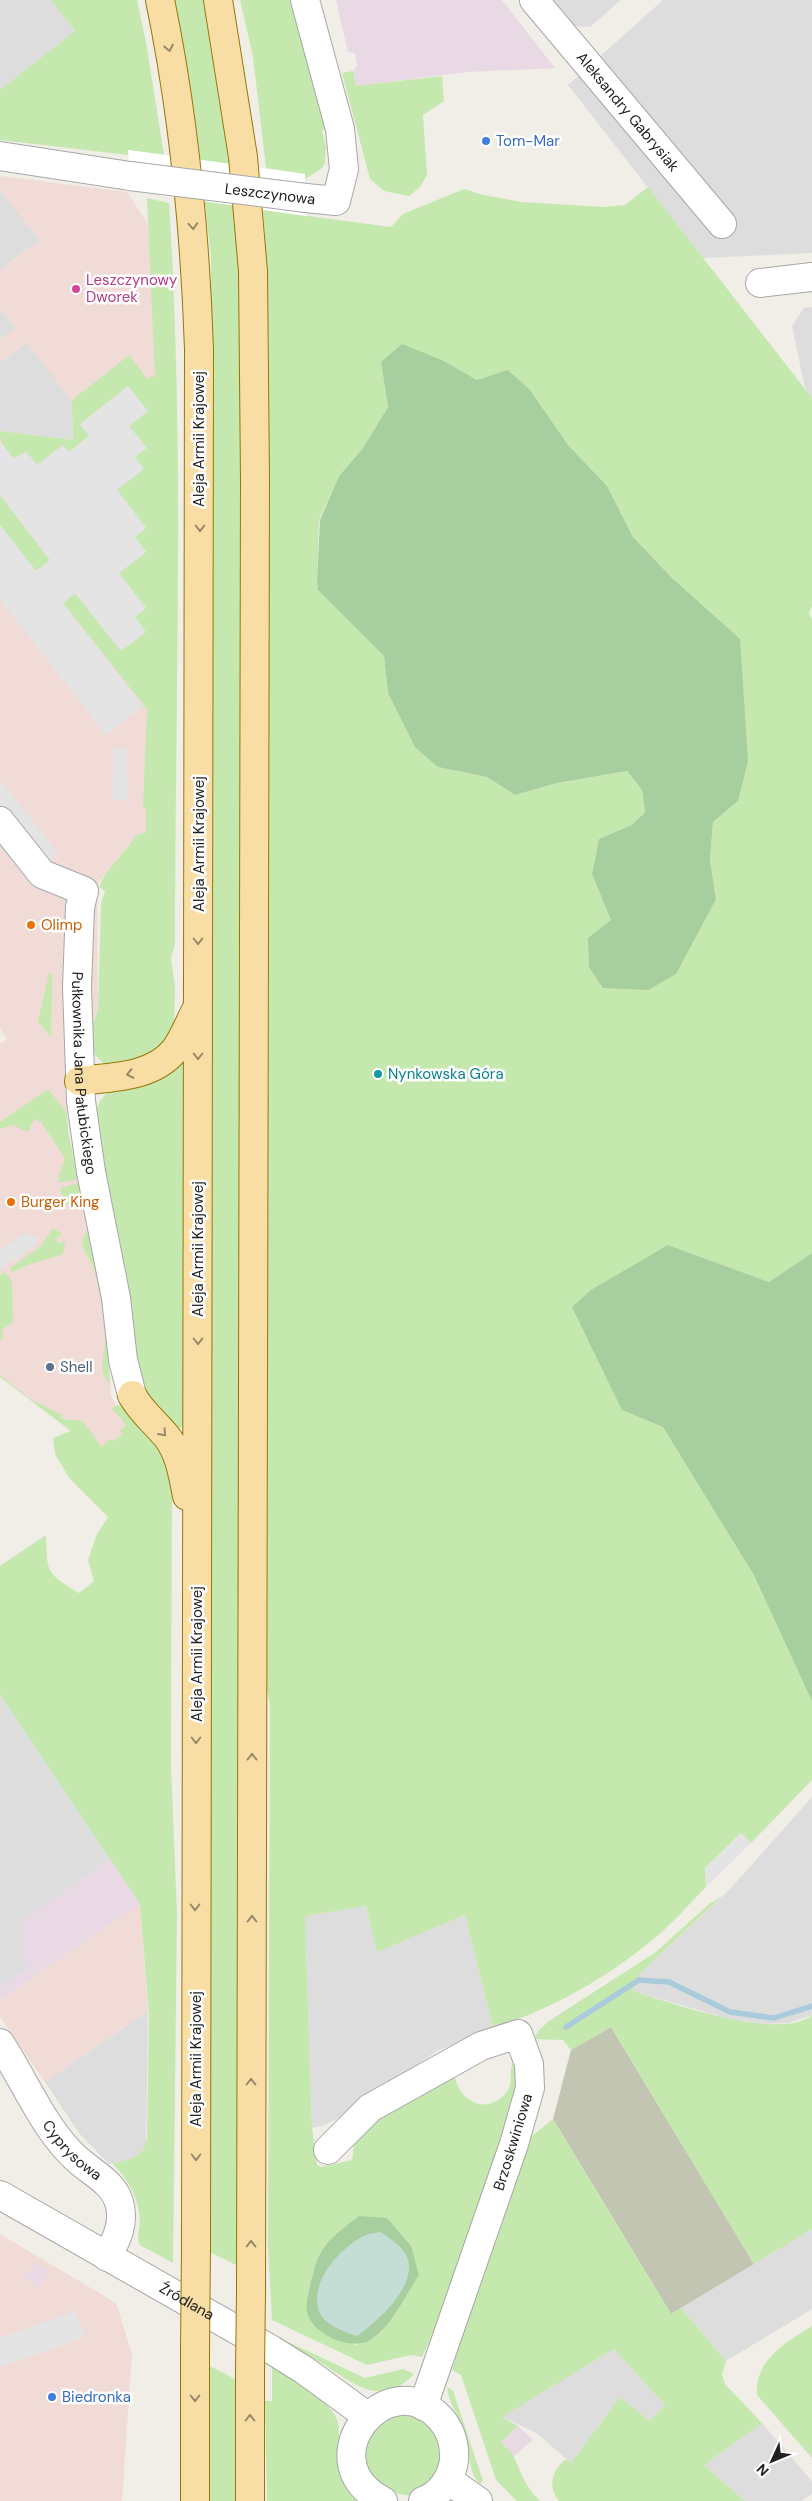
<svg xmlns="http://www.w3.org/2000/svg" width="812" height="2501" viewBox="0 0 812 2501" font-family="'DM Sans',sans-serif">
<rect width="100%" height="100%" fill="#f0eee7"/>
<!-- residential -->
<path fill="#dedddd" d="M 0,0 L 51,0 L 75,31 L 0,90 Z
M 553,0 L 621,0 L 590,27 L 574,26 Z
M 663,0 L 812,0 L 812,253 L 703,258 L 568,85 Z
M 0,190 L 40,240 L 0,270 Z
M 0,307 L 16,328 L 0,340 Z
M 812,307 L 812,398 L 805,388 L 792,326 L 804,308 Z
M 27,342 L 72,400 L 73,440 L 0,431 L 0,363 Z
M 0,1694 L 110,1859 L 23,1921 L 27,1969 L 0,1987 Z
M 812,1797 L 812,2015 L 788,2023 L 763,2024 L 729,2019 L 633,1991 L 639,1974 L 729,1890 Z
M 366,1906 L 377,1952 L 465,1915 L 493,2028 L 437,2051 L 338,2118 L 325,2125 L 312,2128 L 305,1916 Z
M 148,2011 L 146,2146 L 135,2159 L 109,2164 L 79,2133 L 45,2082 Z
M 812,2229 L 812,2309 L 726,2361 L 681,2308 Z
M 614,2349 L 665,2405 L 650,2421 L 620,2397 L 571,2463 L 535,2432 L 501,2417 Z
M 762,2423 L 812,2481 L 812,2494 L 801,2501 L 745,2501 L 704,2465 Z"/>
<!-- commercial -->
<path fill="#f0dbd7" d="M 0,176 L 127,192 L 148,224 L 156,378 L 149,378 L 146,834 L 138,834 L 105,873 L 97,886 L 98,1010 L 65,1085 L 68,1131 L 103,1288 L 111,1396 L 119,1411 L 136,1430 L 105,1457 L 0,1377 L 0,1044 L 7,1039 L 0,1029 L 0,431 L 73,440 L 71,400 L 27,342 L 0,363 L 0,340 L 16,328 L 0,307 L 0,270 L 40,240 L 0,190 Z
M 140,1904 L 148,2011 L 45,2082 L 0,2017 L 0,2000 Z
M 0,2234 L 116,2303 L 132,2354 L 122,2501 L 0,2501 Z"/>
<!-- industrial -->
<path fill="#e9d9e4" d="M 336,0 L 502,0 L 555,68 L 467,72 L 356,86 L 353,71 L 357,66 L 356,59 L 355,53 L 348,52 Z
M 110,1859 L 140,1904 L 0,2000 L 0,1987 L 26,1969 L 22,1921 Z
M 35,2262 L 49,2271 L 39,2288 L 24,2279 Z
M 518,2426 L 533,2440 L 514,2456 L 501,2442 Z"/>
<!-- construction -->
<path fill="#c3c5b3" d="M 611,2027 L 754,2264 L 671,2314 L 553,2119 L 571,2050 Z"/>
<!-- grass -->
<path fill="#c5e8af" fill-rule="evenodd" d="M 51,0 L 137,0 L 146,42 L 164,155 L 128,150 L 128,155 L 0,140 L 0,90 L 75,31 Z
M 173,0 L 205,0 L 230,135 L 237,217 L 244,412 L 238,2266 L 208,2251 L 211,256 C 201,170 194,84 173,0 Z
M 240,0 L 294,0 L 328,128 L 322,130 L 326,147 L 325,163 L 321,169 L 305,179 L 304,174 L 266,168 L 253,57 Z
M 353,71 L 356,86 L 442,76 L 444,101 L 423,115 L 427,175 L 420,187 L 409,196 L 384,191 L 370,179 L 342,73 Z
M 648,187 L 812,398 L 812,606 L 809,613 L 812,619 L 812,1253 L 769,1282 L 668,1245 L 622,1410 L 663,1427 L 686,1464 L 812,1369 L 812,1780 L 751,1843 L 741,1833 L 705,1868 L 706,1887 C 690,1903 675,1921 657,1936 C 610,1976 553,2009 493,2028 L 465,1915 L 377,1952 L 366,1906 L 305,1916 L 312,2128 L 317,2165 L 321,2167 L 352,2160 L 355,2137 L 358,2129 L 454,2066 C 453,2097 483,2119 506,2093 C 514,2084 508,2073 513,2063 L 518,2064 L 519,2083 L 459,2276 L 422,2357 L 411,2355 L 367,2365 L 272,2320 L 268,2246 L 270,1705 L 267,1690 L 269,395 L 267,270 L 263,210 L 391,227 L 403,214 L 464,189 L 483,195 L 522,202 L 603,207 L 625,205 ZM 444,361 L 477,380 L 530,390 L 568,445 L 607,486 L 633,537 L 673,579 L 738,801 L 713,822 L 710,859 L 716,899 L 611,920 L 592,874 L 599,839 L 632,825 L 645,812 L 642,790 L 627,771 L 557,783 L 515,795 L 487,777 L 438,767 L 388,693 L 384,656 L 318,590 L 317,582 L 319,520 L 339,476 L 363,448 L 388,407 L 381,362 ZM 319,2256 L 382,2331 L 370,2341 L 355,2345 L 308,2293 Z
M 147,198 L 169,203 C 185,449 175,697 175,944 L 171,958 L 175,987 L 174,1026 L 171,1038 L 153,1057 L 114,1066 L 104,1064 L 90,1050 L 88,1036 L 98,1010 L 101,904 L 105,891 L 99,887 L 105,874 L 138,834 L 146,833 L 146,810 L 143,807 L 147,709 L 63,603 L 75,593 L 121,651 L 135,617 L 146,608 L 119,573 L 146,552 L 134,537 L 146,528 L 117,490 L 135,457 L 146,448 L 129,426 L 80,424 L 89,436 L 69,452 L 63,445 L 37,465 C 17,460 0,455 0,431 L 73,440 L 72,400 L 129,355 L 148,380 L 149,377 L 155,377 Z
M 0,495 L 50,560 L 36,571 L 0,525 Z
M 49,974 L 52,974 L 51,1038 L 38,1021 Z
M 183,1061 L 183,1425 L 179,1430 L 155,1408 L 136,1378 L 94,1119 C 96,1110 98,1102 105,1095 C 122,1079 161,1069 183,1061 Z
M 48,1089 L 67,1113 L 68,1131 L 78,1179 L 59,1183 L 59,1175 L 65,1158 L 41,1122 L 34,1119 L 28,1132 L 13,1125 L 0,1129 L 0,1122 Z
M 79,1183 L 83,1204 L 71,1206 L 64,1202 L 60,1188 Z
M 89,1226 L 103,1288 L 110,1384 C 95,1368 107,1354 105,1336 C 104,1314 100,1291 94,1270 C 90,1260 84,1252 82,1241 Z
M 53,1228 L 62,1234 L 56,1239 L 60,1244 L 65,1240 L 63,1254 L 25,1266 L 12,1272 L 10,1268 L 40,1247 Z
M 5,1272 L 12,1282 L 13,1322 L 1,1330 L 4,1336 L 0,1340 L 0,1275 Z
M 0,1375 L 28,1398 L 62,1415 L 61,1419 L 83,1421 L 101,1447 L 110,1439 L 113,1441 L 122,1434 L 120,1431 L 126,1425 L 112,1409 L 114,1406 L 122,1405 L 126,1408 L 160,1443 L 172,1479 L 171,1766 L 177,1913 L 173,2263 L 140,2245 C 136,2237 140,2229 140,2221 C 139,2198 128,2179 112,2163 C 129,2160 144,2158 147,2138 L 149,2015 L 140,1904 L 0,1694 L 0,1566 L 46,1535 C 47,1573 46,1573 79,1593 L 94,1581 L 88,1560 L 97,1534 L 108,1517 L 70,1479 L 55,1454 L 53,1438 L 71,1431 L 0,1377 Z
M 722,1896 L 639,1974 L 633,1991 C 672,2003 779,2042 812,2015 L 812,2229 L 754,2264 L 611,2027 L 571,2050 L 563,2040 L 534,2039 L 538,2031 L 549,2021 L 656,1952 L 709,1904 Z
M 553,2119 L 671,2314 L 681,2308 L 726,2361 L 722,2374 L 725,2384 L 762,2423 L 704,2465 L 745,2501 L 559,2501 C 547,2487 552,2470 566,2459 L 571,2463 L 620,2397 L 650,2421 L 665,2405 L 614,2349 L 502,2417 L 518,2426 L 501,2442 C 505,2447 512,2452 514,2457 C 521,2473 526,2488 540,2501 L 517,2501 L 496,2480 L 461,2375 L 452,2370 L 521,2145 Z
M 812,2326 L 812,2458 L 757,2395 C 754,2361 786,2342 812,2326 Z
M 271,2334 L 365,2378 L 403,2369 L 414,2374 C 381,2409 355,2384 323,2364 C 306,2354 289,2345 271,2337 Z
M 272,2363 C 292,2377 316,2391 332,2411 C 345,2427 335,2444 340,2463 C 343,2477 352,2488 357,2501 L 267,2501 L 265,2401 L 272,2401 Z
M 208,2365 L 237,2380 L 237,2501 L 207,2501 Z
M 447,2387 L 453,2391 L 481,2475 L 483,2480 L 480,2484 C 466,2469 471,2451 465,2433 C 459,2416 449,2405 447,2387 Z
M 397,2410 L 437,2426 L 444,2469 C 437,2477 430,2487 421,2493 C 399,2501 378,2485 363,2471 L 363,2437 Z"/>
<!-- forest -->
<path fill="#a6ce9e" d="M 402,344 L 444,361 L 477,380 L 508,370 L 530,390 L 568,445 L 607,486 L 633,537 L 673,579 L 740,639 L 748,761 L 738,801 L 713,822 L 710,859 L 716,899 L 676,974 L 648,990 L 603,988 L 589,967 L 588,938 L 611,920 L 592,874 L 599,839 L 632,825 L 645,812 L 642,790 L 627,771 L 557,783 L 515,795 L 487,777 L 438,767 L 415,747 L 388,693 L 384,656 L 318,590 L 317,582 L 320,520 L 339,476 L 363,448 L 388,407 L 381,362 Z
M 668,1245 L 769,1282 L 812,1253 L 812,1701 L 754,1575 L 663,1427 L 622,1410 L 572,1307 L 591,1290 Z
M 359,2216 L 387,2218 L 411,2246 L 419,2275 C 405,2296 392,2325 372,2339 C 353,2353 310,2334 307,2311 C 305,2302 309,2291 311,2281 C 314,2273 315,2263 319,2256 C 327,2239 345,2227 359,2216 Z"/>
<!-- wetland -->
<path fill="#c5ded5" d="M 381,2232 C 389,2238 401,2245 406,2255 C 421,2283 377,2322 357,2336 C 345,2332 324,2325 319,2311 C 309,2282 340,2247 366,2235 C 370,2233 376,2233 381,2232 Z"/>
<!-- parking -->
<path fill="#e4e4e4" d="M 128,386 L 148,411 L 129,426 L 147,448 L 135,457 L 144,469 L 117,490 L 146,528 L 135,537 L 146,552 L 119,573 L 146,608 L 135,617 L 146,632 L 121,651 L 75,593 L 63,603 L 143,706 L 106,735 L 0,599 L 0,525 L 36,571 L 50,560 L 0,495 L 0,441 L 14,459 L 26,451 L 37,465 L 63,445 L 69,452 L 89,436 L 80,424 Z
M 113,748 L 127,748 L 127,800 L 112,800 Z
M 0,780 L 58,853 L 45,863 L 38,881 L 32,886 L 2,849 L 0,850 Z
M 25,1233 L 39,1238 L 36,1245 L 0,1269 L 0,1250 Z
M 741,1833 L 751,1843 L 706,1887 L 705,1868 Z
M 75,2311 L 85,2337 L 0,2367 L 0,2338 Z"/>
<!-- pier -->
<path fill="#fff" d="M 128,150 L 305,174 L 306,216 L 131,191 Z"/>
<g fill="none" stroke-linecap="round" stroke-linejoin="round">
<!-- stream -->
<path stroke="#a9cbdc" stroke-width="5.5" d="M 566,2027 L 639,1980 L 669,1982 L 730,2012 L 774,2018 L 812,2006"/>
<!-- minor casing -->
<g stroke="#a7a7a7" stroke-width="30">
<g id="minor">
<path d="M 305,0 L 340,129 L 344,169 L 336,201 L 306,198"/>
<path id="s1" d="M 534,0 L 722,224"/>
<path d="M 0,156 L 130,176"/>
<path d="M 760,283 L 812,277"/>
<path id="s2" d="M 0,821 L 42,874 L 84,891 L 80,907 L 77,987 L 81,1101 L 91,1172 L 116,1298 L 123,1360 L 132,1395"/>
<path id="s3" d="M 0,2043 C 25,2081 45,2132 79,2161 C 94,2174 113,2183 119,2202 C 125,2223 117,2239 107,2257"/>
<path d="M 328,2150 L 370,2108 L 481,2046 L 518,2034 L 529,2064 L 530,2088 L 514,2144 L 423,2406"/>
<path id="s4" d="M 0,2195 L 272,2350 L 304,2370 L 367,2416"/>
<path d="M 448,2480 L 478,2501"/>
<path d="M 383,2501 C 306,2461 387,2361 440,2418 C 451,2430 455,2445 454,2460 C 452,2478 440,2495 423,2501"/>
</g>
</g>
<!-- major casing -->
<g stroke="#967706" stroke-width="30">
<path id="major" d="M 160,0 C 184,116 195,231 199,349 L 196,2248
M 218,0 L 243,157 L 253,271 L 255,480 L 251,2293
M 79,1081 C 111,1077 151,1078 174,1051 C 183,1040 189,1023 196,1010
M 132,1395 C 141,1412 155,1422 167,1437 C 180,1454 183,1476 187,1496
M 195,2501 L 195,2349
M 250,2501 L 250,2370"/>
</g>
<!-- minor -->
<use href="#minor" stroke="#fff" stroke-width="28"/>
<!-- major -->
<use href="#major" stroke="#f8dea4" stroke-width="28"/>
<!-- minor-bridge casing -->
<g stroke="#a7a7a7" stroke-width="30" stroke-linecap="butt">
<path id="minor-bridge" d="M 130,176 L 306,198"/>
</g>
<!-- major-bridge casing -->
<g stroke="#967706" stroke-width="30" stroke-linecap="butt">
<path id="major-bridge" d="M 195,2349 L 196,2248
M 250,2370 L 251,2293"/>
</g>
<!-- minor-bridge -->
<use href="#minor-bridge" stroke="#fff" stroke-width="28"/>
<!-- major-bridge -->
<use href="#major-bridge" stroke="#f8dea4" stroke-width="28"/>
</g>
<!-- one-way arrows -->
<defs><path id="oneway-chevron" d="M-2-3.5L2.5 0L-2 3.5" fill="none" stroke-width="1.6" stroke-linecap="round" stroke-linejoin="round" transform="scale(1.25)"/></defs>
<g stroke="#978869">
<use href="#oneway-chevron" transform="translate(169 48) rotate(79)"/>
<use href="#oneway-chevron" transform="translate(193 226) rotate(86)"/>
<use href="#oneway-chevron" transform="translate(200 528) rotate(90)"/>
<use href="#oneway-chevron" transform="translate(198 941) rotate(90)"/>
<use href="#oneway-chevron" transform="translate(198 1056) rotate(90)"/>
<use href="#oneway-chevron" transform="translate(130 1074) rotate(168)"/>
<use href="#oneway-chevron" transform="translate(198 1341) rotate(90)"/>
<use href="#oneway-chevron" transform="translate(163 1433) rotate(48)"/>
<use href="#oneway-chevron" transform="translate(196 1740) rotate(90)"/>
<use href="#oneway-chevron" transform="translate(252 1757) rotate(-90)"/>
<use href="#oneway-chevron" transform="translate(195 1907) rotate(90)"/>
<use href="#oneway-chevron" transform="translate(252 1919) rotate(-90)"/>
<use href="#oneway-chevron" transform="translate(251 2082) rotate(-90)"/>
<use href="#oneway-chevron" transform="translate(196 2157) rotate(90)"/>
<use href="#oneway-chevron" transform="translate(251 2244) rotate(-90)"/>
<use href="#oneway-chevron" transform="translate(195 2398) rotate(90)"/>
<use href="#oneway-chevron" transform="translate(250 2418) rotate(-90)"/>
</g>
<!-- markers -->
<g fill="#3f7fe0" stroke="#fff" stroke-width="2">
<circle cx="486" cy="141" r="5"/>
<circle cx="52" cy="2397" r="5"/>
</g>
<circle fill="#d1479c" stroke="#fff" stroke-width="2" cx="76" cy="289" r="5"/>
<g fill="#e8710a" stroke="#fff" stroke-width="2">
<circle cx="31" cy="925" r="5"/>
<circle cx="11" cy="1202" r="5"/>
</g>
<circle fill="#0f9aa8" stroke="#fff" stroke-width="2" cx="378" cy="1074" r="5"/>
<circle fill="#5c6f8a" stroke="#fff" stroke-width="2" cx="50" cy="1367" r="5"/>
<g text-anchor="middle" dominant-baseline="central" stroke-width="5" stroke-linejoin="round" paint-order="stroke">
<!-- street labels -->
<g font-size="15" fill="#202020" stroke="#fff">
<text stroke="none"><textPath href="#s1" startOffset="146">Aleksandry Gabrysiak</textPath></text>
<text transform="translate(270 194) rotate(7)">Leszczynowa</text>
<text transform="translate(199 439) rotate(-90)">Aleja Armii Krajowej</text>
<text transform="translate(199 844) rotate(-90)">Aleja Armii Krajowej</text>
<text stroke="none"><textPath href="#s2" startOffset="296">Pułkownika Jana Pałubickiego</textPath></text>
<text transform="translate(198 1249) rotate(-90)">Aleja Armii Krajowej</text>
<text transform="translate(197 1654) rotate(-90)">Aleja Armii Krajowej</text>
<text transform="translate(196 2059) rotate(-90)">Aleja Armii Krajowej</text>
<text transform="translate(513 2142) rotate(-73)">Brzoskwiniowa</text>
<text stroke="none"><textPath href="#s3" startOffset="130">Cyprysowa</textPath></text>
<text stroke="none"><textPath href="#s4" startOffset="215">Źródlana</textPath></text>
</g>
<!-- shop labels -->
<g font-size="15" fill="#366cbe" stroke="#fff" text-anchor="start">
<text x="496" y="141">Tom-Mar</text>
<text x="62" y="2397">Biedronka</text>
</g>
<!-- hotel labels -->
<g font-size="15" fill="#b23c85" stroke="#fff" text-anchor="start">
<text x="86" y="280">Leszczynowy<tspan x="86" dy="17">Dworek</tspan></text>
</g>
<!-- food labels -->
<g font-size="15" fill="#c56008" stroke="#fff" text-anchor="start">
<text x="41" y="925">Olimp</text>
<text x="21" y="1202">Burger King</text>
</g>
<!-- culture labels -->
<g font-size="15" fill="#0d838f" stroke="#fff" text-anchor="start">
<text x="388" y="1074">Nynkowska Góra</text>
</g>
<!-- service labels -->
<g font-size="15" fill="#4e5e75" stroke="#fff" text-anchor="start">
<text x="60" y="1367">Shell</text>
</g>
</g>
<!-- north arrow -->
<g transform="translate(772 2461) rotate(226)" stroke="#ffffff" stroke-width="4" paint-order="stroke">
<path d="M0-4L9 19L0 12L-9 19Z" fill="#202020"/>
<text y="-8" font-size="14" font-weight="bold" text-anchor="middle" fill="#202020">N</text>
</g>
</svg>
